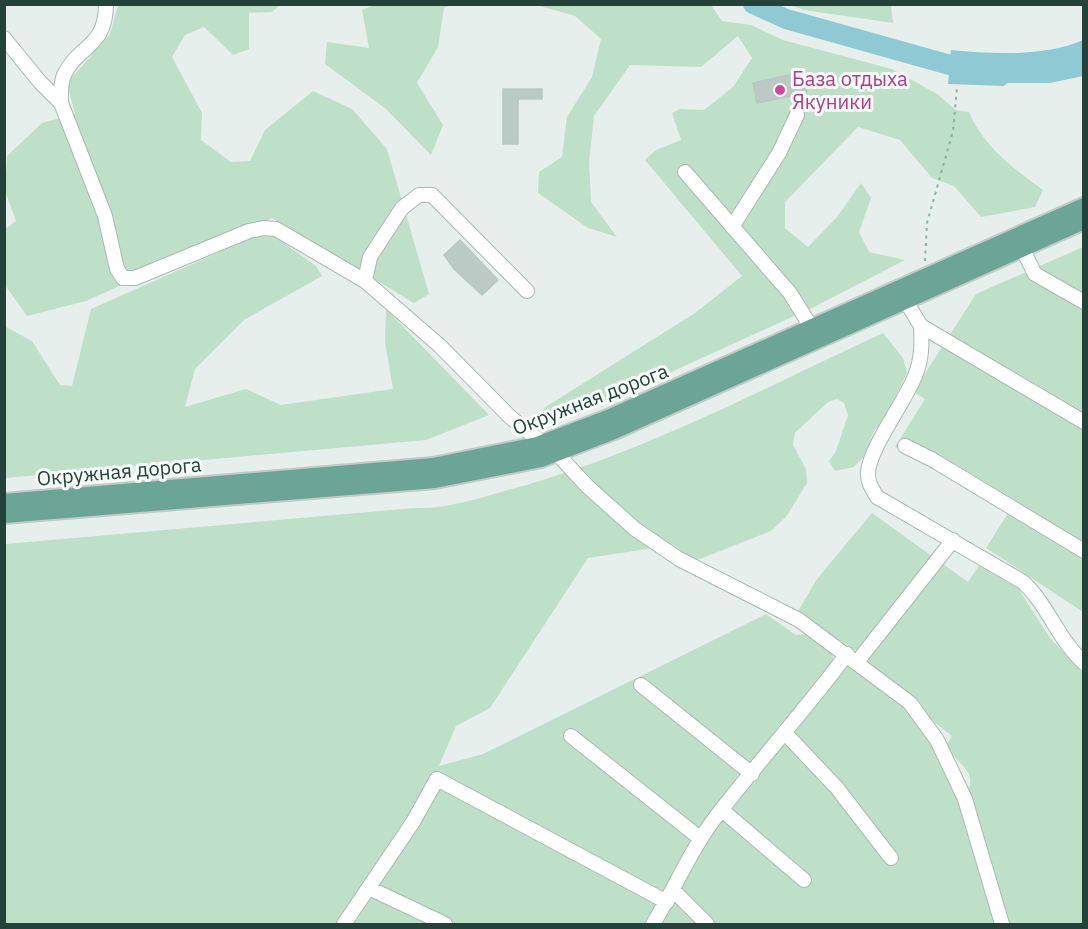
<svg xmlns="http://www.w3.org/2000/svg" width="1088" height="929" viewBox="0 0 1088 929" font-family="'IBM Plex Sans',sans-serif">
<rect width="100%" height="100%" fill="#e6efeb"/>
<!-- green -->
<path fill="#bfe0c8" d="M 118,5 L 280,5 L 272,12 L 249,13 L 249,49 L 233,55 L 204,27 L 185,35 L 172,57 L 202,113 L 201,140 L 231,162 L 250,161 L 265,130 L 313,91 L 352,109 L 387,149 L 429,294 L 414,303 L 272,218 L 86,301 L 27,316 L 5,285 L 5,229 L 16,221 L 5,191 L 7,156 L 42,123 L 75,114 L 67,83 L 110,34 Z
M 374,5 L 451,5 L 444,8 L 438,47 L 417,83 L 443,125 L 431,155 L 386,109 L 325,64 L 327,42 L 369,48 L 362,10 Z
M 536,5 L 711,5 L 722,21 L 751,25 L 783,40 L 892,69 L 937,94 L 956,110 L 969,112 C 983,146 1014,169 1043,190 L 1035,207 L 981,217 L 954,186 L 932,178 L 900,140 L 858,127 L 785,202 L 785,228 L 808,247 L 837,217 L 861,183 L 871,198 L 859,232 L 869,252 L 905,260 L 814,307 L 603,403 L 538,422 L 544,408 L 695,313 L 742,276 L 645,160 L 656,150 L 681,140 L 672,113 L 680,109 L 704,110 L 733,87 L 752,58 L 738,36 L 701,67 L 630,65 L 594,116 L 589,163 L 591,202 L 617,237 L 588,228 L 538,193 L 539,172 L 562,157 L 567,117 L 592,77 L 601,39 L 575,16 Z
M 790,5 L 891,5 L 893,23 L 804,10 Z
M 267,231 L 316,266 L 322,276 L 244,320 L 195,369 L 185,407 L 246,389 L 281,405 L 393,389 L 385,342 L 386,309 L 489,415 L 426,440 L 5,478 L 4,326 L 32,341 L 60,385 L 72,386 L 91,309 Z
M 1083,247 L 1083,612 L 986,548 L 1008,513 L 895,447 L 925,399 L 913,392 L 976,294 Z
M 883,333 L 903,358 L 907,373 L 883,423 L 874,430 L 864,457 L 854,467 L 835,471 L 829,461 L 836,451 L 848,415 L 844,403 L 837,399 L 828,402 L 795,433 L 793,445 L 806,469 L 807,483 L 786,517 L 771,531 L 695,561 L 674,545 L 588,558 L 490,708 L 456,726 L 439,766 L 483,754 L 766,614 L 796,635 L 805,634 L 831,652 L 835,663 L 846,663 L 881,687 L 879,690 C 892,699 907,705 918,718 C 933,737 950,779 962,802 C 981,771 964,772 946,746 L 952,736 L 935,723 L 916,701 L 865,662 L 858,652 L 797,613 L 817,579 L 872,513 L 968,582 L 980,564 L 1018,588 L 1050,638 L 1083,672 L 1083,924 L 5,924 L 5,544 L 414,508 C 447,509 476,499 508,490 C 639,455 760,390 883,333 Z"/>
<!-- water -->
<path fill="#8ec9d4" d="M 1083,40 L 1083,76 L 1050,83 L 1007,83 L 1004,86 L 948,84 L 951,50 C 993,54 1045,57 1083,40 Z"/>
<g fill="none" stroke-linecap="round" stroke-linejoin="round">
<!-- river -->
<path stroke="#8ec9d4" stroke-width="20" d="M 753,4 L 786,19 L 950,65 L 975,68"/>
</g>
<!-- building -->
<path fill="#bbcac4" stroke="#b8c9c2" stroke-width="1.5" d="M 803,72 L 807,93 L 757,103 L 753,83 Z
M 503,89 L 542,89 L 542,99 L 518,99 L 518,144 L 503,144 Z
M 460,240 L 498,280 L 482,295 L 454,269 L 444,255 Z"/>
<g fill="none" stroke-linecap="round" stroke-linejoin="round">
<!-- minor casing -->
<g stroke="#a8b8b2" stroke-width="16">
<path id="minor" d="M 4,38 L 40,82 L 61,103 L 105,216 L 117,269 L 123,278 L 135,278 L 249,231 L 264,228 L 276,229 L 365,281 L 440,346 L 510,417 L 561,458 L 587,486 L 635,529 L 679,559 L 799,620 L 910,703 L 937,740 L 965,799 L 1002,924
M 61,103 C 61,94 60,84 64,75 C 78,45 106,48 106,4
M 685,172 L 790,293 L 811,327
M 732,227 L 779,153 L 797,115
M 1022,248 L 1035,274 L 1084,302
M 365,281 L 370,257 L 402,208 L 419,195 L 432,195 L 527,291
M 905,300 L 921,326 L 1084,422
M 921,326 C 922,343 922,359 915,376 C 905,402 870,447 868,472 C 867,481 872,489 877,497 L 1023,582 C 1048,605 1057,638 1084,663
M 905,446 L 933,460 L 1084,551
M 857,662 L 953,540
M 641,685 L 752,774
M 785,733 L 837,788 L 891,858
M 571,736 L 701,839
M 722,810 L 804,880
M 369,888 L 445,924
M 673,890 L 707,924
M 344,924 L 413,822 L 437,779 L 667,902
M 653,924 C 675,888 692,847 718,814 C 760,760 806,709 847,654"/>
</g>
<!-- major casing -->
<g stroke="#c2cac8" stroke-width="20">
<path id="major" d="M 4,502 L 433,466 L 537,445 L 608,418 L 1084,206
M 4,515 L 435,480 L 541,459 L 614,431 L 1084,221"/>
</g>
<!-- path -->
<path stroke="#86b3a5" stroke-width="2" stroke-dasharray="3 4.5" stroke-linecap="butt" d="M 925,261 L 927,223 L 953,131 L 957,88"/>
<!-- minor -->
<use href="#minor" stroke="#fff" stroke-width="14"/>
<!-- major -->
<use href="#major" stroke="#6aa596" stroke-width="16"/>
</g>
<!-- markers -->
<circle fill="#d1479c" stroke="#f7fbf9" stroke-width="2" cx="780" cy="90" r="6"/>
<g text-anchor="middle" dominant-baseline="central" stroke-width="6" stroke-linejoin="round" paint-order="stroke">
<!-- hotel labels -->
<g font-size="20" fill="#b23c85" stroke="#f7fbf9" text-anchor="start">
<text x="792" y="78">База отдыха<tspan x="792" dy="23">Якуники</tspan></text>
</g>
<!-- street labels -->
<g font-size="20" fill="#24423a" stroke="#f7fbf9">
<text transform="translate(590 399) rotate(-21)">Окружная дорога</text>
<text transform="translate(119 471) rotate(-5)">Окружная дорога</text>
</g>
</g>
<!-- border -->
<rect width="1088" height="929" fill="none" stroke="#24423a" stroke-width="12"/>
</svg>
